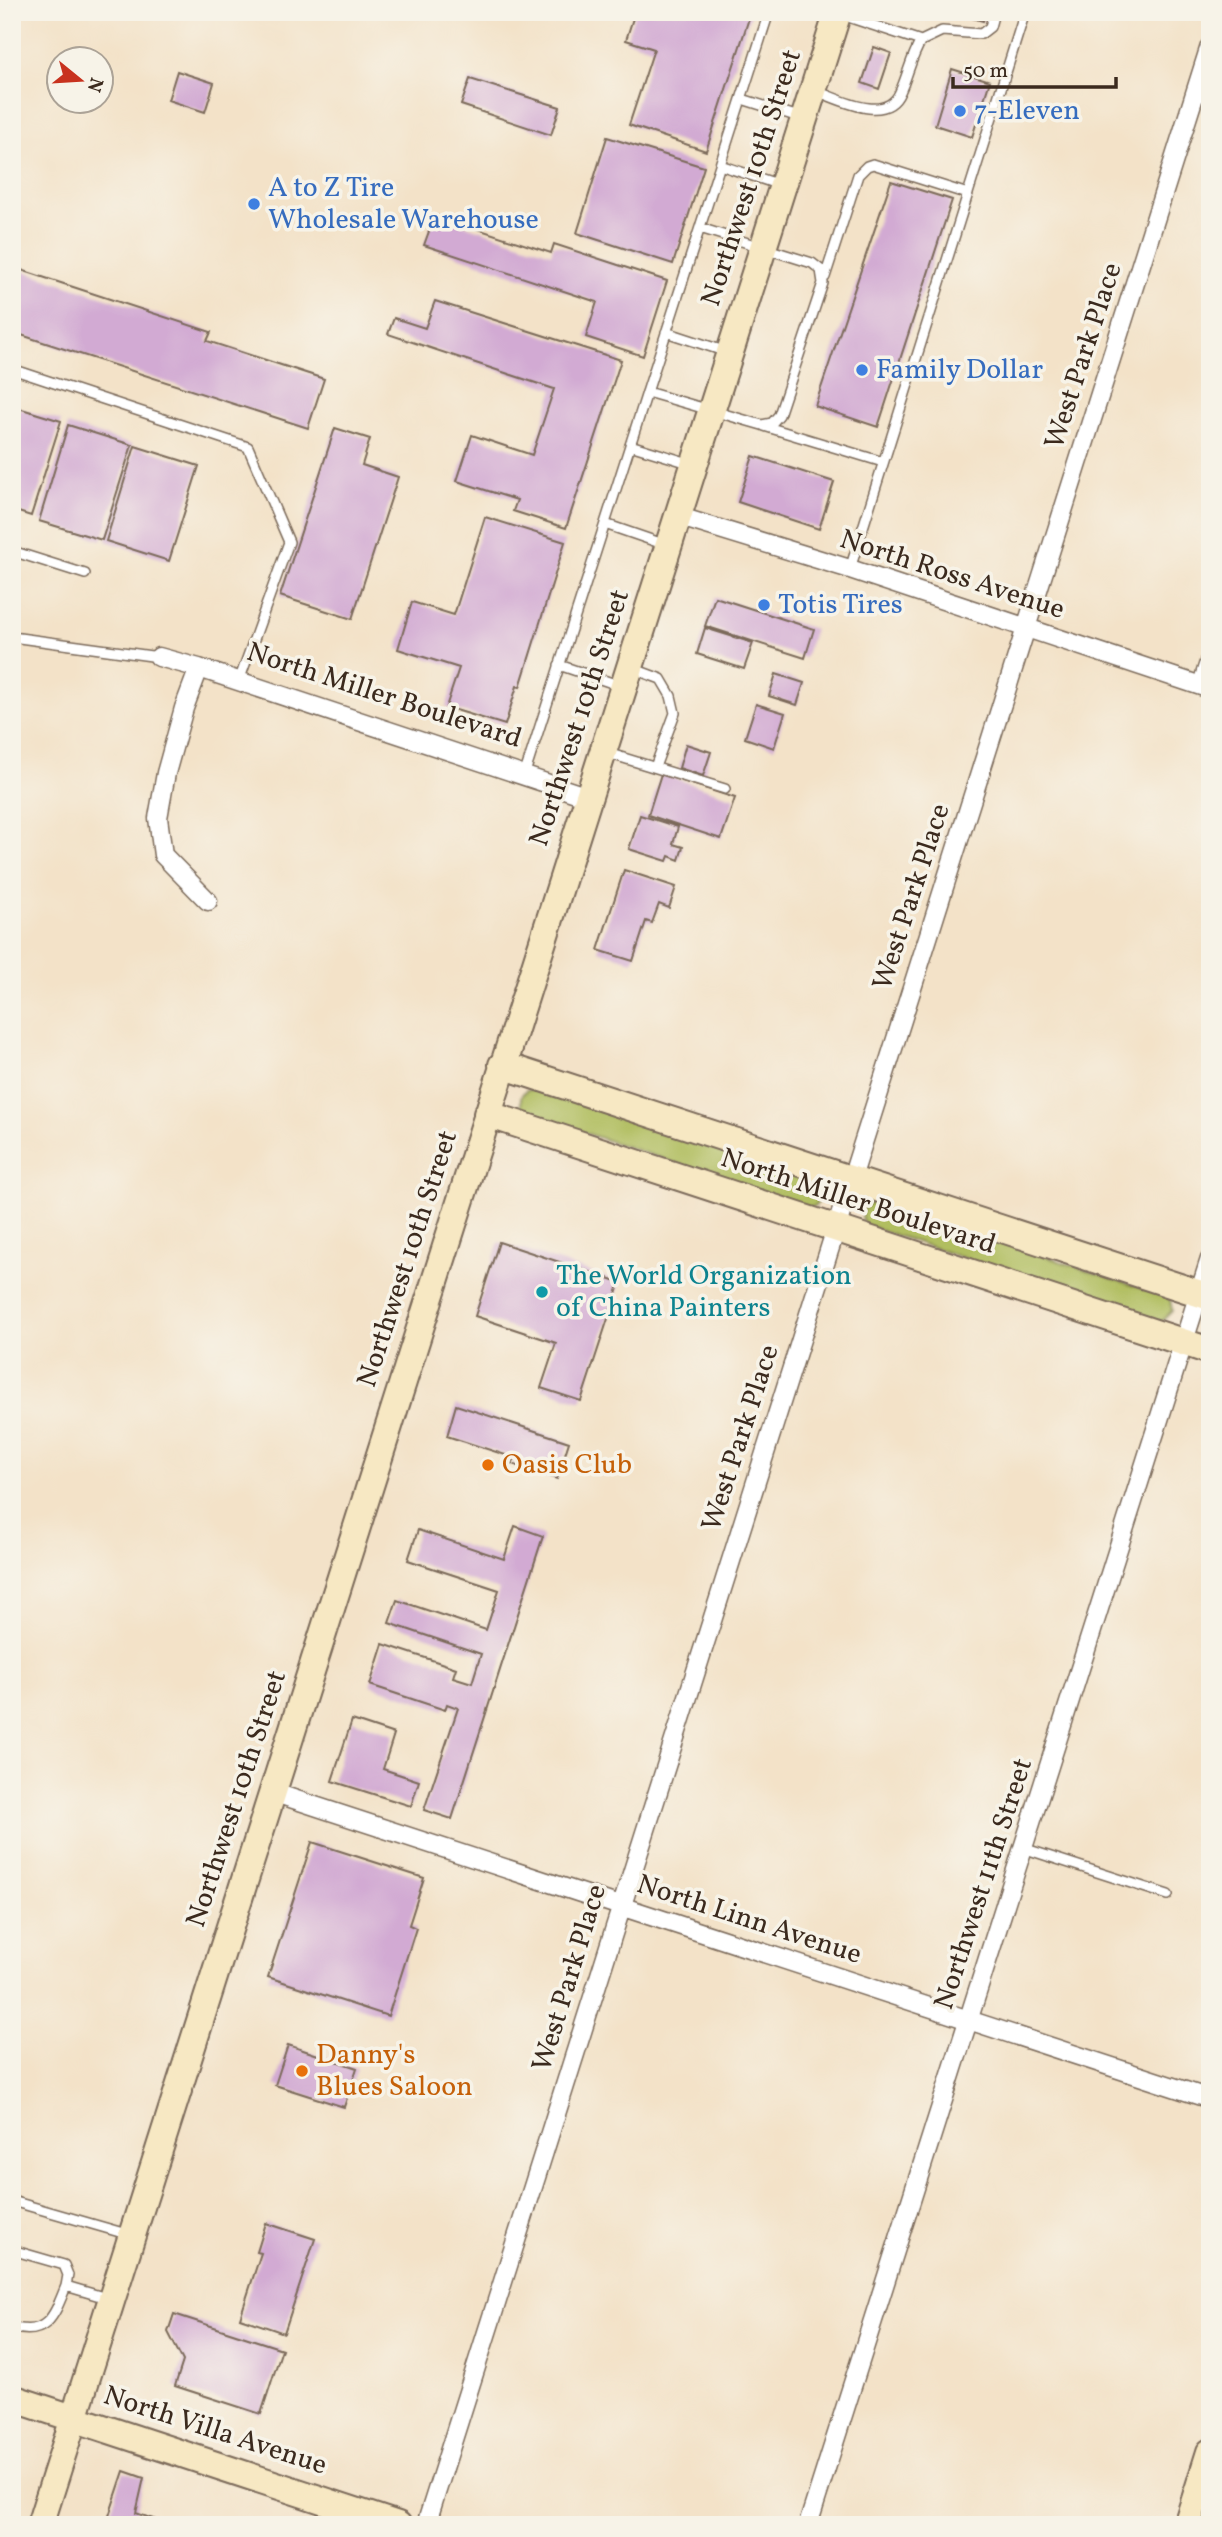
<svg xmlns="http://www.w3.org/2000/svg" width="1222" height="2537" viewBox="0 0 1222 2537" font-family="Vollkorn,serif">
<rect width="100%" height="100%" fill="#f7f3e8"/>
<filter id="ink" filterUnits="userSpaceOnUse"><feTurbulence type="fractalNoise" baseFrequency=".0143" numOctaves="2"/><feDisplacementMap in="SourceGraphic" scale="14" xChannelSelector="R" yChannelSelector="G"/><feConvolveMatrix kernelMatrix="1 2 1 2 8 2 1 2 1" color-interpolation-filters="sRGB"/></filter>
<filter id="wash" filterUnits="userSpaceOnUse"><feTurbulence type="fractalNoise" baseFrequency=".00686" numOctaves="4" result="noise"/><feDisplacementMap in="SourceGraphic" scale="28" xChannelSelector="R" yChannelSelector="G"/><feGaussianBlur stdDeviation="1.57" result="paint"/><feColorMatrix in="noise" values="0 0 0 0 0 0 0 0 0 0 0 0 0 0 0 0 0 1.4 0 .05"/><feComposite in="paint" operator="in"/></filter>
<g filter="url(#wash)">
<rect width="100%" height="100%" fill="#f3e2c8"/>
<!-- green -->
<path fill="#b1be60" stroke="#76743f" stroke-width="2" d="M 537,1089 L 816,1181 L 821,1185 L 823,1197 L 814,1207 L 807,1207 L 525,1113 L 521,1109 L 521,1096 L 526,1090 Z
M 872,1201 L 879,1201 L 1165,1296 L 1170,1299 L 1172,1311 L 1162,1321 L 1155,1321 L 864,1225 L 862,1219 L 863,1210 Z"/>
<g id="blocks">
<!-- building -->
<path fill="#d2aad3" d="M 635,12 L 751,12 L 706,151 L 629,125 L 654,49 L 626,40 Z
M 967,12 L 985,12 L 983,21 L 965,16 Z
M 874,47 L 891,53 L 879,89 L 862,83 Z
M 952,69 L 990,81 L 972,137 L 935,125 Z
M 177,71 L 214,83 L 205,112 L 168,100 Z
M 470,79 L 560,107 L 551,135 L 461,105 Z
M 607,137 L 704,167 L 673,264 L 577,233 Z
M 891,181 L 952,200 L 878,427 L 815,406 Z
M 435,215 L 551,253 L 554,244 L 667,281 L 643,356 L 586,337 L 597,302 L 424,245 Z
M 12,267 L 211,332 L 207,341 L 324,379 L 308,428 L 12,332 Z
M 435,301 L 621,360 L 566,528 L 513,511 L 517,500 L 457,481 L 472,435 L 532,455 L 554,389 L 388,334 L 394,318 L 425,328 Z
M 12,406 L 61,421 L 31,516 L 12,510 Z
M 68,425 L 132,445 L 102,540 L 39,521 Z
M 335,428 L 370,439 L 362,465 L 398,477 L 352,619 L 280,596 Z
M 135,446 L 199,466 L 169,561 L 106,541 Z
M 753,456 L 834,482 L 819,529 L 738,502 Z
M 485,517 L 565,542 L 520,687 L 517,686 L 505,725 L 446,707 L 459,668 L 398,649 L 412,602 L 454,615 Z
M 715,597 L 814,629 L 805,658 L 705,626 Z
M 705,628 L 753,643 L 744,669 L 697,654 Z
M 776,674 L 804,683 L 797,705 L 769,696 Z
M 756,704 L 785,713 L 774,748 L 745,738 Z
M 686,744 L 711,752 L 703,776 L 679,768 Z
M 661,774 L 735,798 L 721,839 L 648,815 Z
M 640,815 L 678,827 L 673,844 L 683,847 L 679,860 L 669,856 L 667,861 L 629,849 Z
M 624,870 L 676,887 L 669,908 L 659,904 L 652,923 L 646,921 L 633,961 L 598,950 Z
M 499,1242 L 620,1282 L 581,1401 L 541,1388 L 556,1343 L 475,1316 Z
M 456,1405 L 569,1442 L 557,1479 L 512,1464 L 515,1458 L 447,1436 Z
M 515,1526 L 543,1536 L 452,1819 L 424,1810 L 458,1708 L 447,1704 L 445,1710 L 370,1685 L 383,1644 L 456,1668 L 453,1677 L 472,1683 L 481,1654 L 389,1623 L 397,1600 L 486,1630 L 499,1590 L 408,1560 L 418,1530 L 504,1559 Z
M 352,1720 L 394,1734 L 383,1769 L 419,1781 L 411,1806 L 332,1781 Z
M 312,1842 L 424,1878 L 409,1925 L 416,1928 L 388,2016 L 268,1977 Z
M 288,2045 L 357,2068 L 344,2107 L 275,2085 Z
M 266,2223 L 315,2239 L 284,2333 L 240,2318 L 261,2253 L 257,2252 Z
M 174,2314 L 282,2349 L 261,2414 L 175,2386 L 183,2361 L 168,2332 Z
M 124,2471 L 144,2478 L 136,2513 L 170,2525 L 106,2525 Z"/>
</g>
</g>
<g filter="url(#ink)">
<use href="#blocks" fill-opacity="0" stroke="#7b6a5a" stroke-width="2"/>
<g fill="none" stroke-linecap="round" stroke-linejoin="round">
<!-- lane casing -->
<g stroke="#7b6a5a" stroke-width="12">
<path id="lane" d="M 839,14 L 921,41
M 816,91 C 839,99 886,125 900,92 C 908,75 911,57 921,41 L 942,31 L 981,34 L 990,27 L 994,12
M 742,99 L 802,118
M 720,165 L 780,185
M 825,277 L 858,175 L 867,166 L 873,164 L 968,194
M 666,332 L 727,352
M 12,369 L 248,447 L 289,542 L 239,681
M 647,392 L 762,425 L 772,423 L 779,415 L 823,283 L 821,270 L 812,263 L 700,228
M 764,426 L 883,462
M 630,445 L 692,464
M 605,524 L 666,545
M 12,551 L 85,574
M 850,569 L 1025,12
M 12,637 L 159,657
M 559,665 L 621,686
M 634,669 L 661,679 L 671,696 L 675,713 L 655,767
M 1197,685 L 1210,645
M 604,752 L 725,789
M 524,776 L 769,12
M 1023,1848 L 1168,1895
M 12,2201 L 130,2235
M 12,2250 L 64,2265 L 68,2275 L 66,2286
M 12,2327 C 48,2338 55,2313 66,2286 L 110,2299"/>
</g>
<!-- street casing -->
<g stroke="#7b6a5a" stroke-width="21">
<path id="street" d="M 677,516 L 850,569 L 1210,689
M 159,657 L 199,668 L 588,797
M 199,668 L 184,708 L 166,773 L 158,818 L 163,855 L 208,901
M 272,1792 L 1210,2099
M 426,2525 L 1210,46
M 808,2525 L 1210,1259"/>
</g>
<!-- secondary casing -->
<g stroke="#7b6a5a" stroke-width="30">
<path id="secondary" d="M 502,1065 L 1210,1297
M 487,1114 L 1210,1351
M 12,2398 L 398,2525
M 40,2525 L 838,12
M 1187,2525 L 1210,2452"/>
</g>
<!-- lane -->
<use href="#lane" stroke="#fff" stroke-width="9"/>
<!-- street -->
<use href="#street" stroke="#fff" stroke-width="18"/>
<!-- secondary -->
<use href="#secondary" stroke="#f7e8c3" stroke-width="26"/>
</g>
</g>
<!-- markers -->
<g fill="#3f7fe0" stroke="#f7f3e8" stroke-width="2.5">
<circle cx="960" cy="111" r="7"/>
<circle cx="254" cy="204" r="7"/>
<circle cx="862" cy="370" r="7"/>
<circle cx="764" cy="605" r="7"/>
</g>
<circle fill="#0f9aa8" stroke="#f7f3e8" stroke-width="2.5" cx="542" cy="1292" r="7"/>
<g fill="#e8710a" stroke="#f7f3e8" stroke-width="2.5">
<circle cx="488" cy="1465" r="7"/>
<circle cx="302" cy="2071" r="7"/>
</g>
<g text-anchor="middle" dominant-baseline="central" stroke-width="7" stroke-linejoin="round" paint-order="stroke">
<!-- shop labels -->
<g font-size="28" fill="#366cbe" stroke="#f7f3e8" text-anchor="start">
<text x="974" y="111">7-Eleven</text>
<text x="268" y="188">A to Z Tire<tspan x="268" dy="32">Wholesale Warehouse</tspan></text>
<text x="876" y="370">Family Dollar</text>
<text x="778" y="605">Totis Tires</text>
</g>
<!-- street labels -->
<g font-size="28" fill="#3b2a1e" stroke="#f7f3e8">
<text transform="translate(752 178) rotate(-72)">Northwest 10th Street</text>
<text transform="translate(1084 356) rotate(-72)">West Park Place</text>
<text transform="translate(952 575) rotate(18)">North Ross Avenue</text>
<text transform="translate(384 696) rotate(18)">North Miller Boulevard</text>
<text transform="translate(580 718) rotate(-72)">Northwest 10th Street</text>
<text transform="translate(912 897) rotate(-72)">West Park Place</text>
<text transform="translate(858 1202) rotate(18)">North Miller Boulevard</text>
<text transform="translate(408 1259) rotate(-72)">Northwest 10th Street</text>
<text transform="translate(741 1438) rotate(-72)">West Park Place</text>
<text transform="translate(237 1799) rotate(-72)">Northwest 10th Street</text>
<text transform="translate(984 1884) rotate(-72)">Northwest 11th Street</text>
<text transform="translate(749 1920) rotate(18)">North Linn Avenue</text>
<text transform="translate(570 1978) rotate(-73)">West Park Place</text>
<text transform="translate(215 2431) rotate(18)">North Villa Avenue</text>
</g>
<!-- culture labels -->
<g font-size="28" fill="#0d838f" stroke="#f7f3e8" text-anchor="start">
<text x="556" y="1276">The World Organization<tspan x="556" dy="32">of China Painters</tspan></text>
</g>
<!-- food labels -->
<g font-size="28" fill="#c56008" stroke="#f7f3e8" text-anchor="start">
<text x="502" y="1465">Oasis Club</text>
<text x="316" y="2055">Danny's<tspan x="316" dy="32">Blues Saloon</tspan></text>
</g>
</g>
<!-- margin -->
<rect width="1222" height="2537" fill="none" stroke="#f7f3e8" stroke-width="42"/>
<!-- north arrow -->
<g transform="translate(80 80) rotate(108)"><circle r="33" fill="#f7f3e8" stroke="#aca397" stroke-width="2"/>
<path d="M0-5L12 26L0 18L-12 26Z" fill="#c8321e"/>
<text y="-10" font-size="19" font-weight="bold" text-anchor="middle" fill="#3b2a1e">N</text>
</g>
<!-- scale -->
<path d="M953 77v10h163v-10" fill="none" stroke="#3b2a1e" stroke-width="3.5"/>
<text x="963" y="77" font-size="21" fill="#3b2a1e" stroke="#f7f3e8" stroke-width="5" paint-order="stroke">50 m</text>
</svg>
